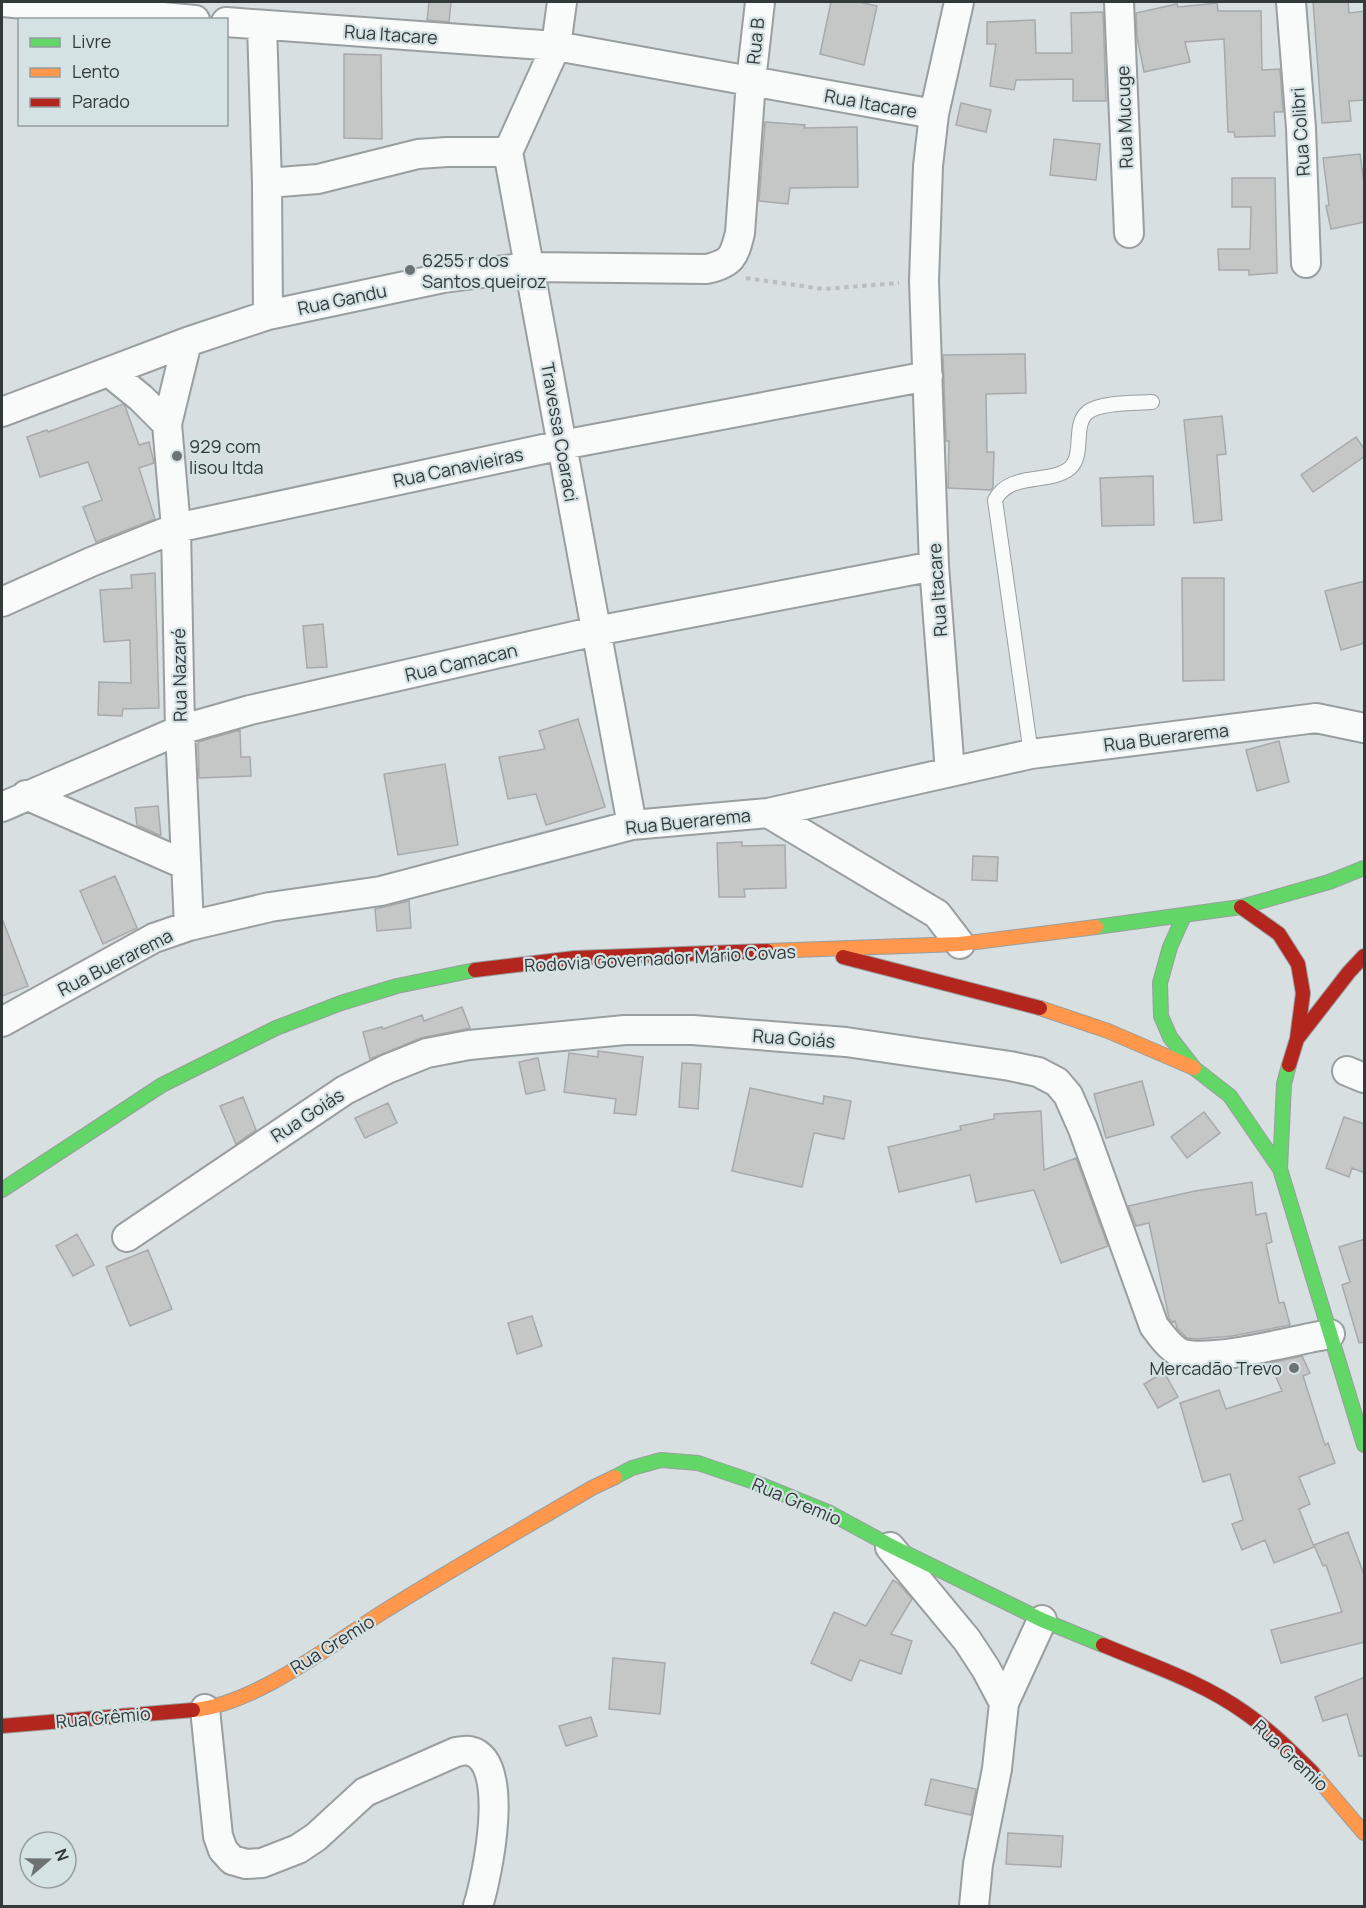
<svg xmlns="http://www.w3.org/2000/svg" width="1366" height="1908" viewBox="0 0 1366 1908" font-family="Manrope,sans-serif">
<rect width="100%" height="100%" fill="#d8dfe0"/>
<!-- building -->
<path fill="#c5c6c6" stroke="#a8a9aa" stroke-width="1.5" d="M 429,2 L 451,2 L 449,22 L 427,20 Z
M 831,2 L 859,2 L 877,6 L 864,65 L 820,54 Z
M 1313,2 L 1348,2 L 1349,13 L 1365,11 L 1365,100 L 1349,101 L 1351,121 L 1322,123 Z
M 1217,3 L 1218,11 L 1261,11 L 1262,70 L 1280,69 L 1283,112 L 1274,112 L 1275,136 L 1235,137 L 1234,132 L 1228,132 L 1224,39 L 1185,42 L 1190,62 L 1144,72 L 1137,37 L 1136,13 L 1177,4 L 1178,7 Z
M 1103,12 L 1106,101 L 1073,101 L 1073,79 L 1016,80 L 1014,90 L 990,86 L 996,44 L 987,44 L 987,22 L 1035,20 L 1036,53 L 1072,53 L 1071,13 Z
M 344,54 L 381,55 L 382,139 L 344,138 Z
M 961,103 L 991,110 L 986,132 L 956,125 Z
M 765,122 L 805,125 L 804,128 L 857,127 L 858,187 L 790,188 L 788,204 L 759,201 Z
M 1054,139 L 1100,144 L 1096,180 L 1050,175 Z
M 1360,154 L 1365,189 L 1365,222 L 1331,229 L 1326,206 L 1329,205 L 1323,158 Z
M 1232,178 L 1275,178 L 1277,273 L 1249,275 L 1249,270 L 1219,270 L 1218,249 L 1250,249 L 1251,207 L 1232,207 Z
M 1025,354 L 1026,393 L 986,394 L 987,452 L 994,452 L 993,487 L 991,490 L 948,488 L 949,441 L 946,441 L 943,355 Z
M 123,404 L 125,406 L 139,445 L 149,442 L 154,463 L 139,468 L 155,519 L 96,542 L 83,507 L 102,500 L 88,462 L 40,477 L 27,437 L 47,430 L 48,432 Z
M 1222,416 L 1226,454 L 1217,455 L 1222,520 L 1194,523 L 1184,420 Z
M 1356,437 L 1365,450 L 1365,456 L 1313,492 L 1301,475 Z
M 1153,476 L 1154,525 L 1102,526 L 1100,478 Z
M 155,573 L 159,708 L 123,709 L 122,716 L 98,715 L 99,682 L 131,683 L 130,640 L 104,642 L 100,590 L 132,588 L 131,575 Z
M 1182,578 L 1224,578 L 1224,680 L 1183,681 Z
M 1365,581 L 1365,643 L 1341,650 L 1325,591 Z
M 323,624 L 327,667 L 307,668 L 303,626 Z
M 578,719 L 605,807 L 546,825 L 536,794 L 508,799 L 499,757 L 545,749 L 539,731 Z
M 240,730 L 241,757 L 250,757 L 251,776 L 199,778 L 198,742 Z
M 1279,741 L 1289,782 L 1257,791 L 1246,750 Z
M 445,764 L 458,845 L 398,855 L 384,774 Z
M 158,806 L 161,835 L 159,835 L 137,825 L 135,808 Z
M 742,842 L 742,846 L 785,845 L 786,888 L 744,889 L 745,897 L 719,897 L 717,843 Z
M 973,856 L 998,857 L 997,881 L 972,880 Z
M 115,876 L 137,928 L 103,944 L 80,891 Z
M 409,901 L 411,928 L 377,931 L 375,909 Z
M 2,921 L 3,921 L 28,986 L 2,996 Z
M 462,1007 L 470,1028 L 421,1038 L 370,1059 L 363,1032 L 382,1027 L 383,1029 L 422,1015 L 424,1021 Z
M 598,1051 L 643,1057 L 636,1115 L 614,1113 L 616,1099 L 564,1092 L 569,1053 L 598,1057 Z
M 538,1058 L 545,1090 L 526,1094 L 519,1062 Z
M 682,1063 L 701,1064 L 698,1109 L 679,1107 Z
M 1142,1081 L 1154,1125 L 1106,1138 L 1094,1094 Z
M 750,1088 L 823,1104 L 824,1096 L 851,1101 L 844,1139 L 814,1133 L 802,1187 L 732,1171 Z
M 243,1097 L 256,1130 L 236,1144 L 220,1106 Z
M 388,1103 L 397,1123 L 365,1138 L 355,1118 Z
M 1041,1111 L 1044,1170 L 1076,1158 L 1108,1246 L 1061,1263 L 1034,1190 L 976,1202 L 970,1175 L 899,1192 L 888,1147 L 961,1130 L 960,1126 L 994,1119 L 994,1114 Z
M 1204,1112 L 1220,1133 L 1187,1158 L 1171,1137 Z
M 1344,1117 L 1365,1124 L 1365,1173 L 1352,1168 L 1349,1177 L 1326,1168 Z
M 1252,1182 L 1256,1215 L 1266,1213 L 1272,1242 L 1266,1244 L 1279,1303 L 1284,1302 L 1290,1325 L 1232,1336 L 1198,1339 L 1187,1338 L 1177,1328 L 1175,1321 L 1172,1322 L 1169,1318 L 1149,1223 L 1136,1226 L 1128,1206 L 1195,1191 Z
M 77,1234 L 94,1265 L 73,1276 L 56,1246 Z
M 1365,1239 L 1365,1342 L 1359,1343 L 1342,1285 L 1350,1282 L 1339,1247 Z
M 148,1250 L 172,1309 L 130,1326 L 106,1267 Z
M 532,1316 L 542,1346 L 517,1354 L 508,1323 Z
M 1302,1356 L 1310,1373 L 1303,1376 L 1325,1445 L 1328,1443 L 1335,1463 L 1299,1477 L 1310,1504 L 1299,1509 L 1314,1547 L 1274,1563 L 1265,1540 L 1242,1550 L 1232,1524 L 1243,1520 L 1230,1474 L 1203,1482 L 1180,1403 L 1219,1390 L 1226,1409 L 1282,1391 L 1270,1363 Z
M 1164,1372 L 1178,1397 L 1158,1408 L 1144,1384 Z
M 1348,1532 L 1365,1577 L 1365,1642 L 1281,1663 L 1271,1630 L 1342,1612 L 1326,1565 L 1323,1566 L 1314,1545 Z
M 893,1580 L 899,1584 L 912,1599 L 891,1634 L 912,1641 L 901,1674 L 860,1660 L 851,1681 L 811,1663 L 834,1612 L 866,1626 Z
M 613,1658 L 665,1663 L 660,1714 L 609,1709 Z
M 1365,1677 L 1365,1756 L 1359,1756 L 1347,1714 L 1323,1721 L 1315,1697 Z
M 591,1717 L 597,1736 L 566,1746 L 559,1726 Z
M 931,1779 L 976,1789 L 971,1815 L 925,1805 Z
M 1008,1833 L 1063,1836 L 1061,1867 L 1006,1864 Z"/>
<g fill="none" stroke-linecap="round" stroke-linejoin="round">
<!-- lane casing -->
<g stroke="#999e9f" stroke-width="16">
<path id="lane" d="M 1031,754 L 995,500 C 1010,471 1050,485 1070,468 C 1085,455 1072,424 1088,412 C 1100,402 1136,403 1152,402"/>
</g>
<!-- street casing -->
<g stroke="#999e9f" stroke-width="32">
<path id="street" d="M 3,2 L 195,20
M 562,2 L 556,46 L 508,152 L 632,825
M 1119,2 L 1129,233
M 1291,2 L 1301,128 L 1306,263
M 226,22 L 556,46 L 934,114
M 262,25 L 267,183 L 268,315
M 267,183 L 318,179 L 418,154 L 447,152 L 508,152
M 187,342 L 167,424 L 176,528 L 180,730 L 189,926
M 109,372 L 141,398 L 167,424
M 2,412 L 187,342 L 268,315 L 443,278 L 529,267 L 707,269 C 732,263 734,257 740,233 L 751,81 L 760,2
M 2,602 L 91,562 L 176,528 L 562,445 L 928,376
M 950,772 L 934,566 L 924,281 L 928,166 L 934,114 L 959,2
M 26,795 L 186,865
M 2,807 L 180,730 L 250,710 L 596,631 L 934,566
M 768,813 L 937,914 L 960,944
M 2,1022 L 154,938 L 189,926 L 270,907 L 381,891 L 632,825 L 768,813 L 1031,754 L 1316,718 L 1364,728
M 1347,1071 L 1364,1078
M 127,1237 L 345,1090 L 387,1069 L 427,1053 L 469,1045 L 625,1030 L 693,1030 L 846,1042 L 1010,1066 L 1038,1072 L 1057,1082 L 1068,1095 L 1083,1129 L 1154,1326 C 1161,1335 1171,1350 1183,1354 C 1216,1362 1294,1340 1330,1334
M 890,1547 L 967,1640 L 986,1669 L 1004,1703 L 997,1769 L 978,1864 L 974,1906
M 1004,1703 L 1042,1620
M 205,1709 L 218,1836 L 223,1850 L 232,1860 L 246,1864 L 262,1863 L 298,1849 L 316,1837 L 365,1792 L 456,1752 C 461,1751 466,1750 470,1751 C 512,1761 487,1877 478,1906"/>
</g>
<!-- fast casing -->
<g stroke="#999e9f" stroke-width="16">
<path id="fast" d="M 1184,916 L 1170,947 L 1160,983 L 1161,1016 L 1170,1037 L 1194,1068 L 1230,1096 L 1280,1169 L 1364,1445
M 1096,927 L 1241,907 L 1329,882 L 1364,868
M 1280,1169 L 1284,1084 L 1289,1065
M 2,1190 L 162,1085 L 276,1028 L 341,1003 L 397,986 L 475,970
M 615,1477 L 632,1468 L 661,1460 L 698,1463 L 754,1482 L 830,1513 L 889,1545 L 1042,1620 L 1103,1645"/>
</g>
<!-- slow casing -->
<g stroke="#999e9f" stroke-width="16">
<path id="slow" d="M 767,951 L 960,944 L 1096,927
M 1040,1008 L 1108,1031 L 1194,1068
M 193,1710 C 254,1705 332,1644 383,1612 C 452,1569 522,1529 592,1488 L 615,1477
M 1313,1773 L 1364,1833"/>
</g>
<!-- jam casing -->
<g stroke="#999e9f" stroke-width="16">
<path id="jam" d="M 1241,907 L 1279,934 L 1298,964 L 1303,993 L 1297,1039 L 1289,1065
M 843,957 L 1040,1008
M 475,970 L 575,958 L 767,951
M 1297,1039 L 1349,972 L 1364,956
M 1103,1645 C 1150,1665 1202,1682 1244,1712 C 1270,1730 1291,1751 1313,1773
M 2,1726 L 193,1710"/>
</g>
<!-- path -->
<path stroke="#bbbebe" stroke-width="4" stroke-dasharray="4.5 4.5" stroke-linecap="butt" d="M 746,278 L 823,289 L 899,283"/>
<!-- lane -->
<use href="#lane" stroke="#f9fafa" stroke-width="14"/>
<!-- street -->
<use href="#street" stroke="#f9fafa" stroke-width="28"/>
<!-- fast -->
<use href="#fast" stroke="#63d668" stroke-width="14"/>
<!-- slow -->
<use href="#slow" stroke="#ff974d" stroke-width="14"/>
<!-- jam -->
<use href="#jam" stroke="#b3261e" stroke-width="14"/>
</g>
<!-- markers -->
<g fill="#6d7273" stroke="#d5e2e4" stroke-width="2">
<circle cx="410" cy="270" r="6"/>
<circle cx="177" cy="456" r="6"/>
<circle cx="1294" cy="1368" r="6"/>
</g>
<g text-anchor="middle" dominant-baseline="central" stroke-width="4.5" stroke-linejoin="round" paint-order="stroke">
<!-- street labels -->
<g font-size="18" fill="#333839" stroke="#d5e2e4">
<text transform="translate(391 34) rotate(4)">Rua Itacare</text>
<text transform="translate(755 41) rotate(-84)">Rua B</text>
<text transform="translate(871 103) rotate(10)">Rua Itacare</text>
<text transform="translate(1124 117) rotate(-92)">Rua Mucuge</text>
<text transform="translate(1300 132) rotate(-94)">Rua Colibri</text>
<text transform="translate(342 299) rotate(-12)">Rua Gandu</text>
<text transform="translate(560 432) rotate(80)">Travessa Coaraci</text>
<text transform="translate(458 467) rotate(-12)">Rua Canavieiras</text>
<text transform="translate(937 590) rotate(-94)">Rua Itacare</text>
<text transform="translate(461 662) rotate(-13)">Rua Camacan</text>
<text transform="translate(179 675) rotate(-91)">Rua Nazaré</text>
<text transform="translate(1166 737) rotate(-7)">Rua Buerarema</text>
<text transform="translate(688 821) rotate(-6)">Rua Buerarema</text>
<text transform="translate(660 958) rotate(-3)">Rodovia Governador Mário Covas</text>
<text transform="translate(115 962) rotate(-27)">Rua Buerarema</text>
<text transform="translate(794 1038) rotate(4)">Rua Goiás</text>
<text transform="translate(307 1115) rotate(-33)">Rua Goiás</text>
<text transform="translate(797 1501) rotate(23)">Rua Gremio</text>
<text transform="translate(332 1644) rotate(-32)">Rua Gremio</text>
<text transform="translate(103 1717) rotate(-5)">Rua Grêmio</text>
<text transform="translate(1291 1755) rotate(43)">Rua Gremio</text>
</g>
<!-- poi labels -->
<g font-size="18" fill="#333839" stroke="#d5e2e4" text-anchor="start">
<text x="422" y="260">6255 r dos<tspan x="422" dy="21">Santos queiroz</tspan></text>
<text x="189" y="446">929 com<tspan x="189" dy="21">lisou ltda</tspan></text>
<text x="1282" y="1368" text-anchor="end">Mercadão Trevo</text>
</g>
</g>
<!-- border -->
<rect width="1366" height="1908" fill="none" stroke="#333839" stroke-width="6"/>
<!-- legend -->
<rect x="18" y="18" width="210" height="108" fill="#d5e2e4" stroke="#949ea0" stroke-width="1.5"/>
<rect x="30" y="38" width="30" height="9" fill="#63d668" stroke="#949ea0" stroke-width="1.5"/>
<text x="72" y="48" font-size="18" fill="#333839">Livre</text>
<rect x="30" y="68" width="30" height="9" fill="#ff974d" stroke="#949ea0" stroke-width="1.5"/>
<text x="72" y="78" font-size="18" fill="#333839">Lento</text>
<rect x="30" y="98" width="30" height="9" fill="#b3261e" stroke="#949ea0" stroke-width="1.5"/>
<text x="72" y="108" font-size="18" fill="#333839">Parado</text>
<!-- north arrow -->
<g transform="translate(48 1860) rotate(70)"><circle r="28" fill="#d5e2e4" stroke="#949ea0" stroke-width="1.5"/>
<path d="M0-4.5L10 22L0 15L-10 22Z" fill="#6d7273"/>
<text y="-9" font-size="16" font-weight="bold" text-anchor="middle" fill="#333839">N</text>
</g>
</svg>
